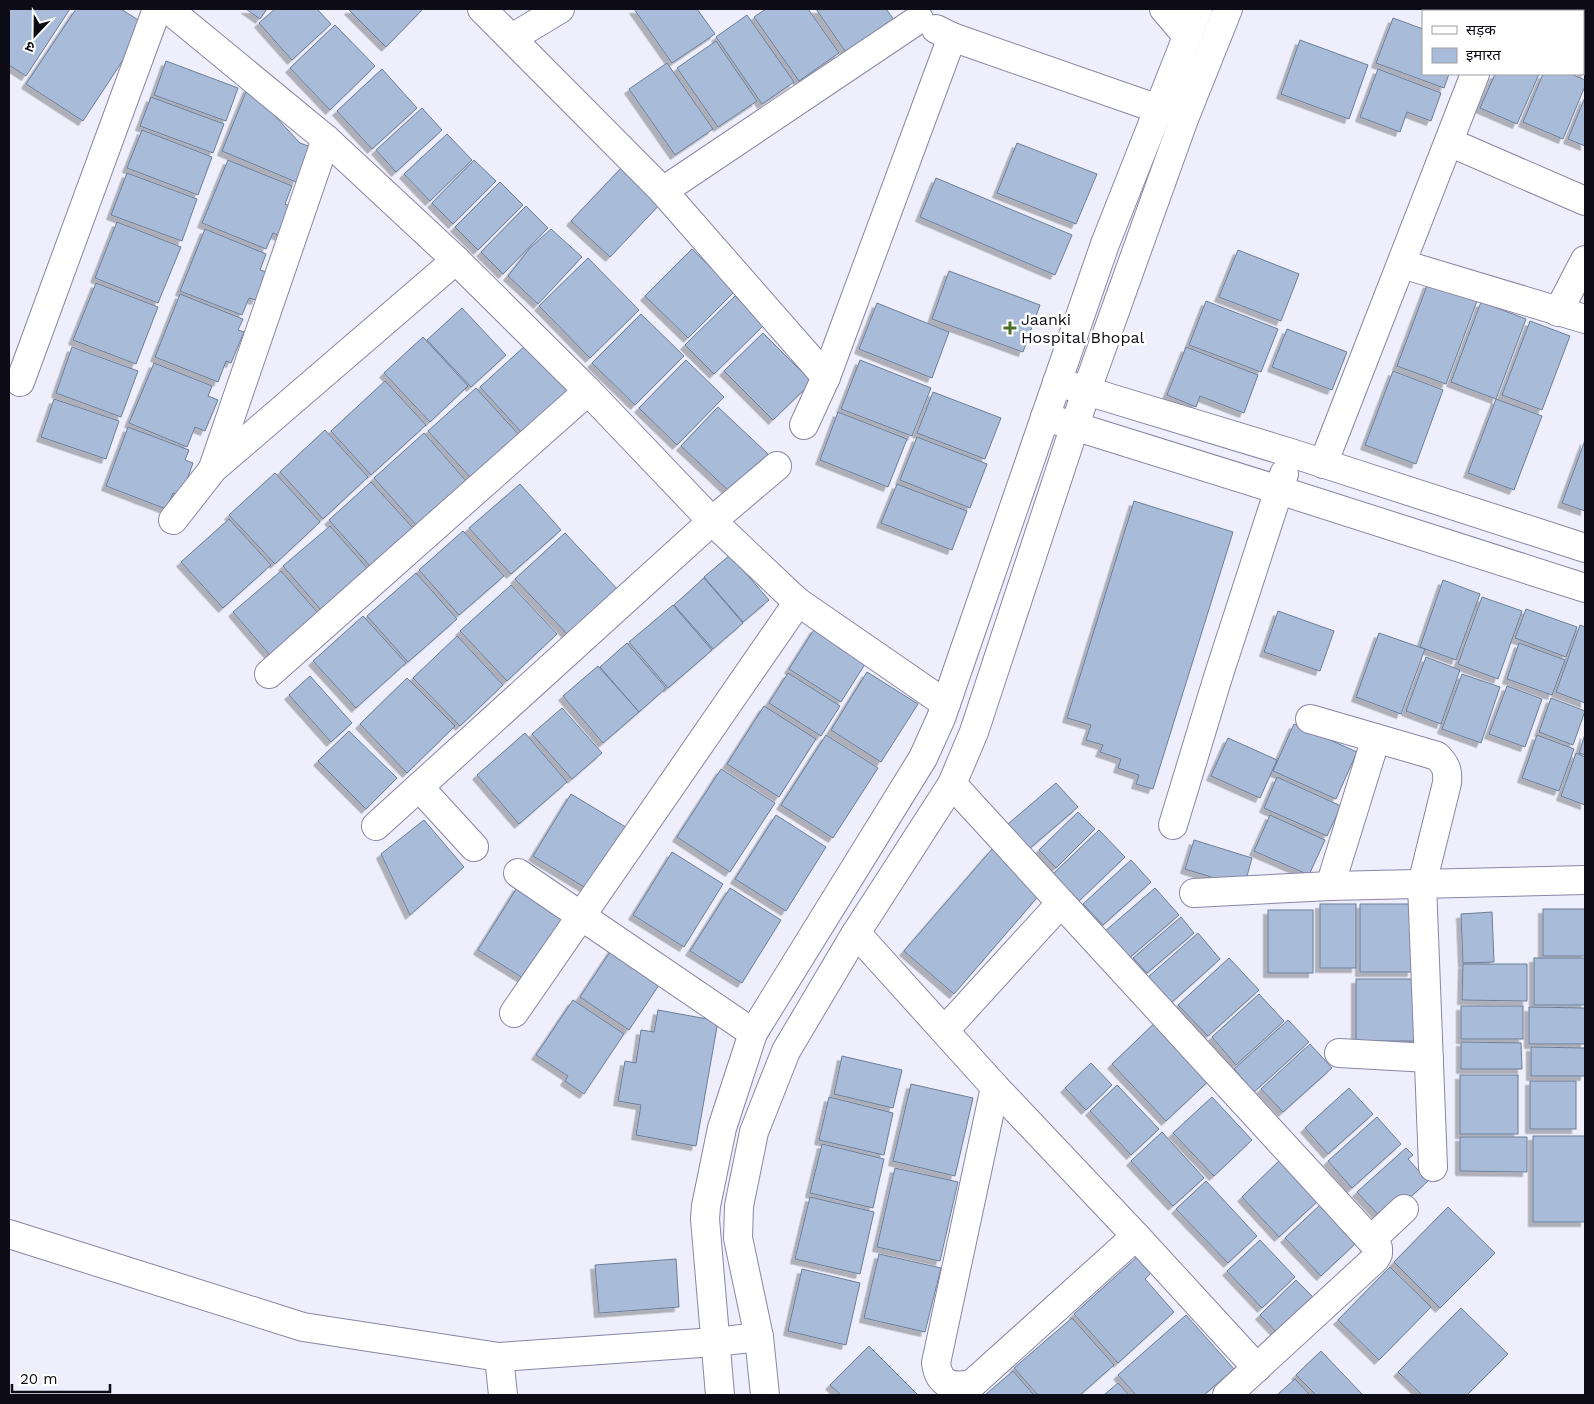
<svg xmlns="http://www.w3.org/2000/svg" width="1594" height="1404" font-family="'Work Sans','Noto Sans Devanagari',sans-serif">
<style>
.building{fill:#a8bcd9;stroke:#6b7e98;filter:url(#shadow)}
.lines{fill:none;stroke-linecap:round;stroke-linejoin:round}
.minor-casing{stroke:#8886a5;stroke-width:30}
.tertiary-casing{stroke:#8886a5;stroke-width:30}
.minor{stroke:#fff;stroke-width:28}
.tertiary{stroke:#fff;stroke-width:28}
.poi-dot{fill:#4c6f27;stroke:#fff;stroke-width:2}
.labels{text-anchor:middle;stroke-width:5;stroke-linejoin:round;paint-order:stroke}
.poi-label{font-size:16px;fill:#0c0b16;stroke:#fff;text-anchor:start}
</style>
<defs>
<filter id="shadow"><feDropShadow dx="-4.5" dy="4.5" stdDeviation="0" flood-color="#0004"/></filter>
</defs>
<rect width="100%" height="100%" fill="#eeeefc"/>
<g class="building">
<polygon points="9,9 70,9 26,76 9,65"/>
<polygon points="76,9 121,9 146,25 83,121 26,84"/>
<polygon points="246,9 267,9 260,19"/>
<polygon points="275,9 317,9 331,24 292,60 259,23"/>
<polygon points="350,9 423,9 386,47 349,10"/>
<polygon points="634,9 697,9 715,34 672,63"/>
<polygon points="766,9 808,9 839,53 799,81 754,17"/>
<polygon points="816,9 886,9 895,21 847,54"/>
<polygon points="1517,9 1568,9 1566,11 1516,11"/>
<polygon points="1571,9 1585,9 1585,75 1583,74 1583,11 1570,11"/>
<polygon points="747,15 794,82 762,104 716,37"/>
<polygon points="1393,18 1423,29 1423,74 1449,74 1444,88 1376,63"/>
<polygon points="335,25 375,66 330,110 290,68"/>
<polygon points="1300,40 1368,65 1349,119 1281,94"/>
<polygon points="716,41 757,101 718,127 677,68"/>
<polygon points="166,61 238,88 226,121 154,95"/>
<polygon points="667,63 713,129 675,155 629,89"/>
<polygon points="382,69 417,108 372,149 337,111"/>
<polygon points="1378,69 1441,93 1431,121 1407,112 1400,132 1360,117"/>
<polygon points="1495,74 1539,74 1517,124 1480,108"/>
<polygon points="1543,74 1571,74 1585,80 1585,86 1563,139 1523,122"/>
<polygon points="248,87 300,143 311,147 296,182 222,151"/>
<polygon points="151,97 224,124 213,153 140,126"/>
<polygon points="1585,97 1585,146 1568,139"/>
<polygon points="422,108 442,130 396,172 376,150"/>
<polygon points="142,130 212,157 198,195 127,168"/>
<polygon points="447,134 472,160 430,201 404,174"/>
<polygon points="1017,143 1097,174 1076,224 997,193"/>
<polygon points="228,160 292,186 285,204 292,207 280,236 273,233 266,249 202,223"/>
<polygon points="474,160 496,181 453,224 432,203"/>
<polygon points="625,164 663,201 610,257 571,221"/>
<polygon points="127,173 197,199 182,241 111,215"/>
<polygon points="936,178 1072,235 1055,275 920,217"/>
<polygon points="500,182 523,205 478,250 455,227"/>
<polygon points="526,206 548,228 503,274 481,252"/>
<polygon points="117,222 181,247 158,303 95,278"/>
<polygon points="205,229 266,254 260,270 267,272 256,300 249,298 242,315 180,291"/>
<polygon points="551,229 582,257 538,304 508,276 530,248"/>
<polygon points="692,249 735,291 688,338 645,296"/>
<polygon points="1238,250 1299,274 1281,321 1219,297"/>
<polygon points="588,258 639,310 590,358 539,306"/>
<polygon points="949,271 1040,305 1023,352 932,319"/>
<polygon points="96,283 158,307 136,364 73,340"/>
<polygon points="1428,283 1477,301 1446,384 1397,366"/>
<polygon points="180,294 243,319 238,330 244,332 231,363 226,361 218,382 155,357"/>
<polygon points="735,296 764,325 714,374 685,345"/>
<polygon points="1206,301 1278,329 1261,372 1189,345"/>
<polygon points="1481,302 1526,319 1496,399 1451,382"/>
<polygon points="877,303 949,332 932,378 859,349"/>
<polygon points="462,308 506,355 471,387 427,340"/>
<polygon points="641,314 684,356 635,405 592,363"/>
<polygon points="1530,321 1570,336 1542,410 1502,395"/>
<polygon points="1287,329 1347,352 1332,390 1272,367"/>
<polygon points="763,333 812,382 773,420 724,371"/>
<polygon points="423,337 468,386 430,422 384,373"/>
<polygon points="526,345 570,392 524,435 480,387"/>
<polygon points="72,347 138,371 121,417 56,393"/>
<polygon points="1186,347 1258,375 1244,413 1200,396 1196,407 1167,395"/>
<polygon points="686,360 724,397 677,445 639,408"/>
<polygon points="860,360 931,388 912,436 841,409"/>
<polygon points="154,363 212,386 208,396 218,400 205,431 195,427 187,447 129,423"/>
<polygon points="1393,371 1443,390 1416,464 1365,445"/>
<polygon points="385,381 426,425 371,475 331,431"/>
<polygon points="476,388 519,435 471,478 428,431"/>
<polygon points="933,392 1001,418 985,459 917,433"/>
<polygon points="54,399 119,421 106,459 41,437"/>
<polygon points="1496,399 1542,416 1514,490 1468,473"/>
<polygon points="718,407 768,454 731,493 681,446"/>
<polygon points="838,412 907,439 888,487 820,460"/>
<polygon points="128,427 189,450 185,460 193,463 181,496 173,493 166,509 106,486"/>
<polygon points="325,430 368,477 323,519 280,472"/>
<polygon points="424,433 467,482 417,526 374,478"/>
<polygon points="917,437 987,464 970,508 900,480"/>
<polygon points="1585,440 1585,511 1562,503"/>
<polygon points="275,473 320,522 275,564 229,515"/>
<polygon points="371,482 413,528 370,566 329,520"/>
<polygon points="520,484 561,530 511,574 469,528"/>
<polygon points="897,484 967,511 952,550 881,523"/>
<polygon points="1134,501 1233,532 1153,789 1136,784 1139,775 1118,768 1121,759 1100,752 1103,745 1086,740 1091,725 1067,718"/>
<polygon points="229,519 271,565 223,608 181,562"/>
<polygon points="330,526 368,569 321,610 283,566"/>
<polygon points="463,531 504,576 459,615 419,570"/>
<polygon points="565,533 619,591 570,637 515,579"/>
<polygon points="730,555 769,600 743,622 704,577"/>
<polygon points="281,571 318,613 270,655 233,612"/>
<polygon points="416,573 457,619 408,662 367,616"/>
<polygon points="704,578 743,623 713,649 674,605"/>
<polygon points="1443,580 1480,594 1456,660 1420,647"/>
<polygon points="511,585 557,634 507,681 460,631"/>
<polygon points="1482,597 1522,611 1498,679 1458,664"/>
<polygon points="673,605 712,650 668,688 629,642"/>
<polygon points="1526,609 1577,627 1566,657 1515,638"/>
<polygon points="1278,611 1334,631 1320,671 1264,652"/>
<polygon points="363,616 406,663 356,708 313,661"/>
<polygon points="1580,625 1585,627 1585,703 1556,692"/>
<polygon points="815,628 867,661 841,702 789,669"/>
<polygon points="1379,633 1425,649 1401,714 1356,697"/>
<polygon points="457,636 503,685 460,726 413,678"/>
<polygon points="627,643 666,688 639,712 600,667"/>
<polygon points="1519,643 1565,660 1552,695 1507,679"/>
<polygon points="1426,657 1460,670 1441,724 1406,711"/>
<polygon points="598,666 639,712 603,743 563,696"/>
<polygon points="867,672 918,704 881,762 831,730"/>
<polygon points="788,673 840,706 821,736 769,703"/>
<polygon points="1462,674 1500,687 1481,743 1442,729"/>
<polygon points="310,676 352,723 331,742 289,695"/>
<polygon points="407,678 455,726 407,773 360,724"/>
<polygon points="1507,686 1542,699 1525,747 1489,734"/>
<polygon points="1551,698 1585,711 1573,745 1539,732"/>
<polygon points="764,706 816,739 779,797 727,764"/>
<polygon points="562,708 602,753 572,779 532,734"/>
<polygon points="1294,724 1357,752 1336,799 1273,771"/>
<polygon points="349,731 397,778 366,809 318,761"/>
<polygon points="525,733 567,782 519,824 477,775"/>
<polygon points="1585,734 1585,755 1579,753"/>
<polygon points="826,735 878,768 833,838 781,805"/>
<polygon points="1537,735 1574,749 1559,791 1522,778"/>
<polygon points="1228,738 1277,760 1260,798 1211,776"/>
<polygon points="1576,753 1585,757 1585,805 1561,796"/>
<polygon points="721,769 775,803 730,872 677,837"/>
<polygon points="1277,777 1341,806 1327,836 1264,808"/>
<polygon points="1056,783 1078,807 1029,849 1008,824"/>
<polygon points="571,794 629,829 591,891 533,856"/>
<polygon points="1078,812 1095,829 1056,868 1039,850"/>
<polygon points="776,815 826,847 786,911 735,879"/>
<polygon points="1270,815 1325,840 1309,875 1254,851"/>
<polygon points="424,820 464,867 410,915 381,854"/>
<polygon points="1099,830 1125,857 1079,901 1053,874"/>
<polygon points="1194,840 1252,858 1244,887 1185,869"/>
<polygon points="992,849 1042,892 954,994 904,951"/>
<polygon points="672,852 723,884 684,947 633,915"/>
<polygon points="1131,860 1151,882 1103,925 1083,904"/>
<polygon points="518,886 571,919 531,983 478,950"/>
<polygon points="730,888 781,920 742,983 690,951"/>
<polygon points="1155,888 1179,915 1128,959 1104,932"/>
<rect x="1320" y="904" width="36" height="64"/>
<polygon points="1360,904 1411,904 1412,972 1360,972"/>
<rect x="1543" y="909" width="42" height="47"/>
<rect x="1268" y="910" width="45" height="63"/>
<polygon points="1492,912 1494,962 1463,963 1461,914"/>
<polygon points="1181,917 1194,933 1147,973 1133,958"/>
<polygon points="1198,933 1220,959 1170,1004 1147,978"/>
<polygon points="614,946 663,979 629,1030 580,997"/>
<polygon points="1229,958 1259,990 1208,1036 1178,1005"/>
<rect x="1534" y="958" width="51" height="47"/>
<polygon points="1463,964 1527,964 1527,1001 1462,1000"/>
<rect x="1356" y="979" width="62" height="62"/>
<polygon points="1259,994 1284,1021 1236,1065 1212,1037"/>
<polygon points="573,1000 624,1034 584,1094 565,1081 568,1076 536,1055"/>
<rect x="1461" y="1006" width="62" height="33"/>
<polygon points="1529,1007 1585,1008 1585,1044 1529,1044"/>
<polygon points="658,1010 718,1021 696,1146 636,1135 641,1105 618,1101 625,1061 636,1063 641,1030 654,1032"/>
<polygon points="1161,1017 1216,1074 1166,1121 1112,1064"/>
<polygon points="1288,1020 1309,1042 1254,1092 1234,1069"/>
<polygon points="1461,1042 1521,1043 1522,1069 1461,1069"/>
<polygon points="1310,1044 1332,1068 1283,1112 1261,1089"/>
<polygon points="1531,1047 1585,1048 1585,1076 1531,1076"/>
<polygon points="842,1056 902,1070 893,1108 834,1094"/>
<polygon points="1091,1063 1112,1085 1086,1110 1065,1088"/>
<rect x="1460" y="1075" width="58" height="59"/>
<rect x="1530" y="1081" width="46" height="48"/>
<polygon points="911,1084 973,1098 955,1176 893,1161"/>
<polygon points="1117,1085 1159,1129 1131,1155 1090,1111"/>
<polygon points="1349,1088 1373,1114 1328,1154 1305,1128"/>
<polygon points="829,1097 893,1113 884,1155 819,1140"/>
<polygon points="1212,1097 1252,1140 1214,1176 1173,1133"/>
<polygon points="1377,1117 1401,1144 1352,1188 1328,1161"/>
<polygon points="1162,1132 1204,1178 1173,1206 1131,1161"/>
<rect x="1533" y="1136" width="52" height="86"/>
<polygon points="1460,1137 1527,1137 1527,1172 1460,1171"/>
<polygon points="822,1144 884,1159 873,1208 810,1193"/>
<polygon points="1406,1148 1413,1155 1408,1159 1428,1181 1384,1221 1357,1192"/>
<polygon points="1282,1158 1320,1199 1279,1237 1242,1197"/>
<polygon points="895,1168 958,1182 940,1261 877,1247"/>
<polygon points="1206,1181 1257,1236 1228,1263 1176,1209"/>
<polygon points="810,1197 874,1212 860,1274 795,1259"/>
<polygon points="1321,1204 1357,1242 1321,1276 1285,1238"/>
<polygon points="1448,1207 1495,1253 1440,1308 1394,1262"/>
<polygon points="1260,1240 1295,1277 1262,1308 1227,1271"/>
<polygon points="879,1254 941,1268 925,1332 864,1318"/>
<polygon points="1137,1257 1151,1273 1145,1279 1174,1312 1118,1363 1074,1314"/>
<polygon points="676,1259 679,1307 599,1313 595,1265"/>
<polygon points="1390,1267 1431,1307 1379,1360 1338,1320"/>
<polygon points="802,1269 860,1283 846,1345 788,1331"/>
<polygon points="1296,1280 1318,1302 1282,1338 1260,1315"/>
<polygon points="1461,1308 1508,1354 1467,1395 1422,1395 1398,1372"/>
<polygon points="1186,1315 1234,1369 1204,1395 1136,1395 1118,1375"/>
<polygon points="1072,1318 1114,1365 1080,1395 1038,1395 1014,1368"/>
<polygon points="869,1346 918,1395 841,1395 830,1385"/>
<polygon points="1321,1351 1362,1394 1361,1395 1316,1395 1296,1375"/>
<polygon points="1013,1371 1034,1395 985,1395"/>
<polygon points="1295,1379 1310,1395 1277,1395"/>
<polygon points="1118,1383 1129,1395 1104,1395"/>
</g>
<g class="lines">
<defs>
<g id="minor">
<polyline points="168,9 326,139 456,260 588,391 712,521 789,594 798,602 946,704"/>
<polyline points="482,9 663,191 826,377"/>
<polyline points="1164,9 1187,36"/>
<polyline points="1498,11 1499,9"/>
<polyline points="936,29 952,37 1158,109"/>
<polyline points="512,38 560,9"/>
<polyline points="1449,142 1585,201"/>
<polyline points="663,191 919,19"/>
<polyline points="1402,264 1585,319"/>
<polyline points="1558,312 1585,260"/>
<polyline points="20,382 157,9"/>
<polyline points="1057,382 1291,453 1585,548"/>
<polyline points="1045,417 1279,490 1585,588"/>
<polyline points="804,425 826,377 952,37"/>
<polyline points="1323,464 1475,74"/>
<polyline points="213,468 326,139"/>
<polyline points="173,520 213,469 456,260"/>
<polyline points="269,674 588,391"/>
<path d="M1310,719L1437,756C1446,765 1448,770 1447,783L1422,884L1433,1167"/>
<polyline points="952,784 1378,1248 1378,1254 1375,1259 1227,1395"/>
<polyline points="419,787 474,847"/>
<polyline points="1173,825 1218,677 1284,474"/>
<polyline points="376,826 712,521 777,466"/>
<polyline points="518,873 753,1033"/>
<polyline points="1330,886 1376,738"/>
<polyline points="1194,893 1330,886 1585,880"/>
<polyline points="856,933 995,1087 1136,1236 1257,1368"/>
<polyline points="514,1013 798,602"/>
<polyline points="945,1030 1061,903"/>
<polyline points="1339,1053 1429,1058"/>
<path d="M995,1087L936,1363C939,1385 952,1388 972,1384L1136,1236"/>
<polyline points="1371,1240 1404,1209"/>
<polyline points="499,1357 503,1395"/>
</g>
<g id="tertiary">
<polyline points="9,1234 303,1327 499,1357 715,1342 759,1337"/>
<polyline points="720,1395 705,1219 706,1206 722,1128 753,1033 923,758 941,718 1105,244 1198,9"/>
<polyline points="765,1395 759,1337 738,1238 739,1206 754,1132 786,1051 856,933 952,784 974,732 1086,392 1184,119 1228,9"/>
</g>
</defs>
<use href="#minor" class="minor-casing"/>
<use href="#tertiary" class="tertiary-casing"/>
<use href="#minor" class="minor"/>
<use href="#tertiary" class="tertiary"/>
</g>
<path class="poi-dot" d="M1007.5 320.5h5v5h5v5h-5v5h-5v-5h-5v-5h5z"/>
<g class="labels">
<g class="poi-label">
<text x="1021" y="325">Jaanki<tspan x="1021" dy="18">Hospital Bhopal</tspan></text>
</g>
</g>
<rect width="1594" height="1404" fill="none" stroke="#0c0b16" stroke-width="20"/>
<rect x="1422" y="10" width="162" height="65" fill="#ffffff" stroke="#9e9da2"/>
<rect x="1432" y="26" width="25" height="8" fill="#ffffff" stroke="#9e9da2"/>
<text x="1466" y="35" font-size="15" fill="#0c0b16">सड़क</text>
<rect x="1432" y="48" width="25" height="15" fill="#a8bcd9" stroke="#9e9da2"/>
<text x="1466" y="60" font-size="15" fill="#0c0b16">इमारत</text>
<g transform="translate(35 35) rotate(202)" stroke="#ffffff" stroke-width="4" paint-order="stroke">
<path d="M0-4L9 19L0 12L-9 19Z" fill="#0c0b16"/>
<text y="-8" font-size="14" font-weight="bold" text-anchor="middle" fill="#0c0b16">उ</text>
</g>
<path d="M12 1384v8h98v-8" fill="none" stroke="#0c0b16" stroke-width="2.5"/>
<text x="20" y="1384" font-size="15" fill="#0c0b16" stroke="#ffffff" stroke-width="4" paint-order="stroke">20 m</text>
</svg>
